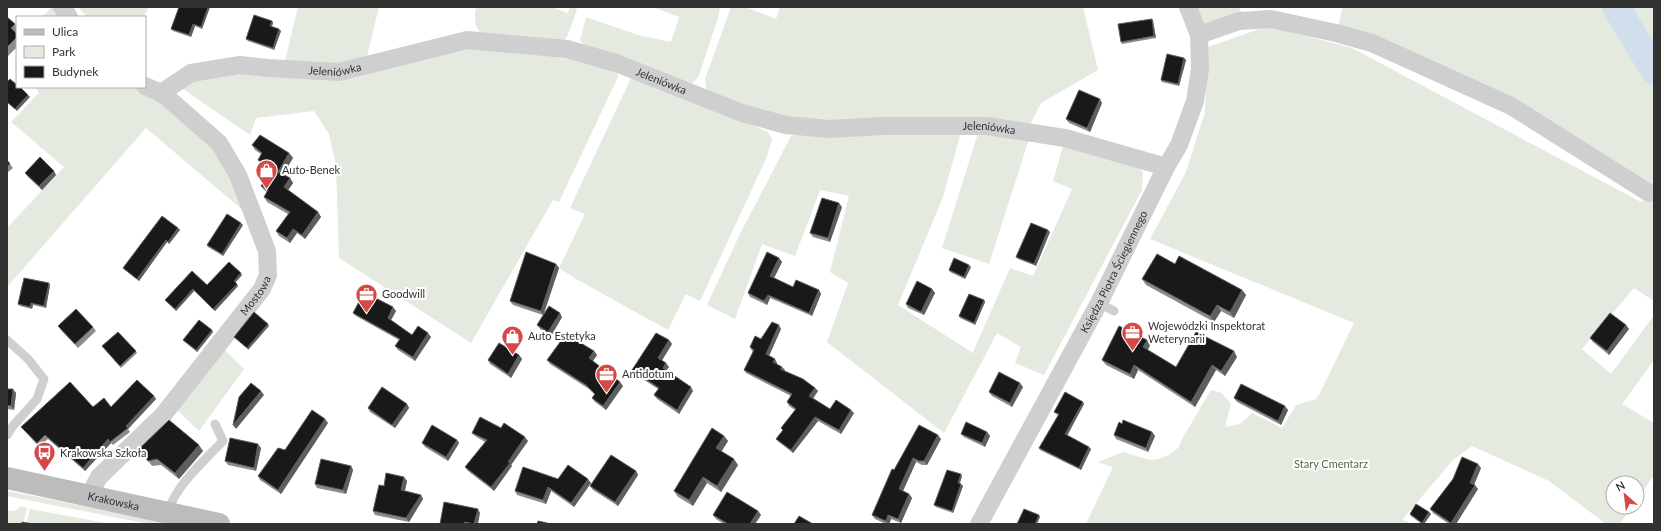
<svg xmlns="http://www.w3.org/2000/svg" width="1661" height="531" font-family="Lato,sans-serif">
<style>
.green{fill:#e4eadf}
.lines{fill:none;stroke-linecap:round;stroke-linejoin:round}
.river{stroke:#d0dfeb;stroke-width:28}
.lane{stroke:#cfcfcf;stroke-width:9}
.street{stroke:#cfcfcf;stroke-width:18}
.secondary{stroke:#bcbcbc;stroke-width:22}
.wall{fill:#8c8c8c}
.shaded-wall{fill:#5e5e5e}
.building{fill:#191919;stroke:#5e5e5e}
.labels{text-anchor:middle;stroke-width:4;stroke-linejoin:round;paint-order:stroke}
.street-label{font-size:11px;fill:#323232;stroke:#fff}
.poi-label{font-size:11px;fill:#323232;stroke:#fff;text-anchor:start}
.park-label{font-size:11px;fill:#536b43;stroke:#fff}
</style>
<rect width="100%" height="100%" fill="#fff"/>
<g class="green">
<polygon points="52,7 54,7 63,17 42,17"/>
<polygon points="78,7 149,7 144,17 87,17"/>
<polygon points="298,7 379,7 366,60 341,65 285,61"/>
<path d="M476,7H551L568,13L570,7H575L577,10L567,37L562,43L482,35C474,25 474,19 476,7Z"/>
<polygon points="653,7 720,7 719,15 698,78 689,86 586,47 580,40 586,17 638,35 671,42 679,17"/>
<polygon points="731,7 745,7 776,19 780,7 1083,7 1098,70 1041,103 1030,125 832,125 769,116 713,95 706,88 705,79"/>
<polygon points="1194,7 1239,7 1244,17 1206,25 1200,23"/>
<polygon points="1343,7 1654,7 1654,301 1634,288 1582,349 1611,374 1654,315 1654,360 1622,404 1654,423 1654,475 1637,500 1637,483 1613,483 1613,507 1632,507 1620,524 1606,524 1549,481 1472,446 1453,460 1402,520 1414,524 1086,524 1113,467 1098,462 1123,452 1150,460 1158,459 1169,455 1178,448 1182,439 1211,390 1222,393 1231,404 1225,427 1240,424 1252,413 1282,428 1296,405 1316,399 1320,393 1354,323 1150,239 1186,172 1205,112 1208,47 1268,26 1352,48 1641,202 1653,191 1372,43 1336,33"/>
<polygon points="464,48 524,51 569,59 617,71 618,77 559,202 553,200 471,343 339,258 336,166 329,134 314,111 256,118 250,135 180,87 195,80 249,73 295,78"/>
<polygon points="632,76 652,80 768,132 772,140 766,159 700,301 686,294 668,330 576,279 559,268 585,214 570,208"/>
<polygon points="35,87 135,87 153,97 216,146 246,213 146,128 7,287 7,228 64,167 11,122 39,93"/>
<polygon points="961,132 943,197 898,305 976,355 973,352 1010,268 1033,276 1072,189 1053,181 1063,146 1140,169 1143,173 1142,190 1044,375 1015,363 1021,347 997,333 944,433 827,342 848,283 830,272 849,196 820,190 795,256 762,244 735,319 707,305 740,234 791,136 797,133"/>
<polygon points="978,133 1029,139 989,264 942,248"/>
<polygon points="223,348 244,369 199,431 175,408"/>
<polygon points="7,491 140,517 166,524 149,524 7,496"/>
<path d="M21,506L27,508L24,521L22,524H7V510C13,512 16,511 21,506Z"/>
<polygon points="30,509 106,523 106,524 26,524"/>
</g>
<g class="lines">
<polyline class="river" points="1616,7 1654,70"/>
<g class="lane">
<polyline points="1099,303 1114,311"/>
<polyline points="7,340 28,359 44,379 37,399 12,427 7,435"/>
<path d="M167,513C178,483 201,464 223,441L215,424"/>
</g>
<g class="street">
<polyline points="62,7 69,17"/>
<polyline points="1199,35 1239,21 1271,19 1336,33 1372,43 1511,106 1649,193"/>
<path id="s1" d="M161,93L191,73L240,65L268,68L339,72L467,40L567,49L616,63L742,113L786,125L829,129L882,126H987L1065,138L1166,167"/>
<path id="s2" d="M89,495L99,477L163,415L262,289L268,275L267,251L238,175L219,143L170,100L161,93L145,86"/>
<path id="s3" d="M979,524L1099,303L1166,167L1179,145L1195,101L1200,69L1199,35L1188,7"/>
</g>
<path class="secondary" id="s4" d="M7,478L219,524"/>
</g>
<g class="wall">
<polygon points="179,7 210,7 202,29 195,26 191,37 173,31 171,29"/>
<polygon points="7,17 15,24 17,28 17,32 16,33 17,34 17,47 8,56 7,56"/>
<polygon points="1152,19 1153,21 1156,38 1122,44 1121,42"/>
<polygon points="272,21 273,23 272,27 281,31 274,50 248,41 246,39"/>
<polygon points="1184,58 1186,60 1179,86 1162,82 1161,80"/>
<polygon points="1102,103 1090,132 1069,123 1066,119"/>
<polygon points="252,145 289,153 293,158 283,174 290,178 293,183 288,190 318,212 321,217 305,239 297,233 290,243 279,236 276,231 288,214 267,202 264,197 267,192 264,190 261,186 271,170 262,164 258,160 261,154 255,150"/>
<polygon points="7,160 13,168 7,173"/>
<polygon points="25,173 56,175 42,190 28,177"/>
<polygon points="842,207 830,242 813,237 810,233"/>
<polygon points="243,225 223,256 208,247 207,245"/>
<polygon points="178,228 180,230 169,244 167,242 139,281 125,270 123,268"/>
<polygon points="1050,232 1036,266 1018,259 1016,257"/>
<polygon points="779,258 782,262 774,278 793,287 819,290 821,294 812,316 770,298 767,305 750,297 748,293"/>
<polygon points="556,264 559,268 544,314 562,317 551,336 540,329 537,325 543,315 513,305 510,301"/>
<polygon points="1175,264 1242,290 1246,295 1234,318 1221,311 1214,322 1146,285 1142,279"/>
<polygon points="971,267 965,279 950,272 949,270"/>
<polygon points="242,275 235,282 238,286 215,311 194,291 176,311 165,300 207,285"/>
<polygon points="50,285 46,308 33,305 32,309 20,306 18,304"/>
<polygon points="932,289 935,293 924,315 908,308 906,304"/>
<polygon points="984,300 985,302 975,325 960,318 959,316"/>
<polygon points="396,311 391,320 412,335 431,337 415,361 398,350 395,346 399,340 356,316 353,313"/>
<polygon points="1626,325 1629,329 1609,355 1593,342 1590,338"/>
<polygon points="58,326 93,327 96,331 78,348 61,330"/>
<polygon points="781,329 769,356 777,363 777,364 785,370 784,371 815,388 818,391 813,398 830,409 854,413 841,434 818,421 793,453 779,442 776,439 783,431 781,428 795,410 789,406 787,402 791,396 746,373 744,370 753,352 752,351 750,347 761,339"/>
<polygon points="213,332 197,352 185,342 183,340"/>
<polygon points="669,340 672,344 662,360 669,367 666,370 693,391 679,414 657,399 654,395 658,389 635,374 632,370"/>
<polygon points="1147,340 1150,345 1148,350 1176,367 1237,357 1225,376 1216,370 1195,407 1138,370 1134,379 1106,365 1102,360"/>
<polygon points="102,346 136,351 137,353 121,368"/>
<polygon points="594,351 597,355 593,361 623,386 606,410 595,402 592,398 595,395 589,389 550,364 547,360"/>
<polygon points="519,355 522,359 511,378 490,364 488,360"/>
<polygon points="1023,387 1012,407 992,396 989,392"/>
<polygon points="7,389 16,393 14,410 7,409"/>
<polygon points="154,396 156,399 128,429 130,432 113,445 111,443 85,471 48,439 39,447 21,427 93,407 111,407"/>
<polygon points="1234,398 1288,410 1281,425 1237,402"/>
<polygon points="407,404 409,408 395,428 370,412 368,408"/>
<polygon points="1084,404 1067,435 1091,449 1081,470 1040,450 1039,448 1058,415 1056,414 1054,412"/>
<polygon points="328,423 281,494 260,480 258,476 285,450"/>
<polygon points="1122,424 1152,432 1155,436 1148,452 1116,439 1114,435"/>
<polygon points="501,428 528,441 511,465 512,466 494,491 468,471 465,467 485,442 475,436 472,433"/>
<polygon points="987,432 990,436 985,447 964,437 961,434"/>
<polygon points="724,436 728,441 721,451 738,465 721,492 707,483 693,506 678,497 674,491"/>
<polygon points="941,439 927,465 922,465 916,462 903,491 909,494 912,498 901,523 891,519 889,524 886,524 875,519 872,515 894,470"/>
<polygon points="457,440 459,443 448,461 425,447 422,443"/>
<polygon points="261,448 256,471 228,465 225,461"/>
<polygon points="139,449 203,451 179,479 161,465 152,466"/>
<polygon points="351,466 353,470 346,494 317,488 315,484"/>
<polygon points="1481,468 1474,485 1478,489 1456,524 1449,524 1433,513 1430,509"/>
<polygon points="636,471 638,475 618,506 593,490 590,486"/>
<polygon points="962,476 960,484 963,486 953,513 936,507 934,505"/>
<polygon points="404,477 407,481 405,491 421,495 423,499 409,522 375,515 373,511 384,486"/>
<polygon points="558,479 591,483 574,507 551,491 546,504 517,495 515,491"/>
<polygon points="758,511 761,515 755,524 724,524 716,519 713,515"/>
<polygon points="1429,512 1431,514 1424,524 1422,524 1411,516 1410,514"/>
</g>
<g class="shaded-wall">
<polygon points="208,7 210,7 202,29 201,27"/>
<polygon points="1152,19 1153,21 1156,38 1154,36"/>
<polygon points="272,21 273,23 271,28 270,26"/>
<polygon points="193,24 195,26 191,37 189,35"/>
<polygon points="279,29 281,31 274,50 273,48"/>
<polygon points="1184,58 1186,60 1179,86 1178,84"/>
<polygon points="28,95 30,97 17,111 15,109"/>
<polygon points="1100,99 1102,103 1090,132 1087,128"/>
<polygon points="289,153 293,158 282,176 278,172"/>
<polygon points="54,171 56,175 42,190 39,186"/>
<polygon points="290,178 293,183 287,192 284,187"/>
<polygon points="839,203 842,207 830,242 828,238"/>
<polygon points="318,212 321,217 305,239 302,235"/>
<polygon points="241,223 243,225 223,256 222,254"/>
<polygon points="178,228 180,230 169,244 168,242"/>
<polygon points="293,229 297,233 290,243 287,238"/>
<polygon points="1048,230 1050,232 1036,266 1034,264"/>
<polygon points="166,240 167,242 139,281 137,279"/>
<polygon points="779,258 782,262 773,280 770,276"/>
<polygon points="556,264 559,268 543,315 541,311"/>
<polygon points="969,265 971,267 965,279 964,277"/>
<polygon points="241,273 242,275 235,283 234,281"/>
<polygon points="49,283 50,285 46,308 44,306"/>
<polygon points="237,284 238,286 215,311 213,309"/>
<polygon points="193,289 194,291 176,311 175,309"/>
<polygon points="932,289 935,293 924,315 921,312"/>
<polygon points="819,290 821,294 812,316 809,313"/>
<polygon points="1242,290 1246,295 1234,318 1230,312"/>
<polygon points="768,295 770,298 767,305 764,301"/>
<polygon points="984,300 985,302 975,325 974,323"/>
<polygon points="31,303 33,305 32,309 30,307"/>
<polygon points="1217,305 1221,311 1214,322 1210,316"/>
<polygon points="393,307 396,311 390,322 388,318"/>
<polygon points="560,313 562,317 551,336 548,332"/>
<polygon points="268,324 269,326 248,350 247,348"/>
<polygon points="779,325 781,329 768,358 766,354"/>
<polygon points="1626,325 1629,329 1609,355 1607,351"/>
<polygon points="212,330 213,332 197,352 196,350"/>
<polygon points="428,333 431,337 415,361 413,357"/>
<polygon points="669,340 672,344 661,362 658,358"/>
<polygon points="1147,340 1150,345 1146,353 1143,347"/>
<polygon points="594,351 597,355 592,362 589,358"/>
<polygon points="1234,351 1237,357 1225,376 1221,371"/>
<polygon points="519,355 522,359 511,378 508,374"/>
<polygon points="775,359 777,363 776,366 773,362"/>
<polygon points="666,363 669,367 665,372 663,368"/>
<polygon points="1134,365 1138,370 1134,379 1130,374"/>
<polygon points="1212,365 1216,370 1195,407 1191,402"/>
<polygon points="782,367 785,370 783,373 780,369"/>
<polygon points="620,382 623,386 606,410 603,406"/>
<polygon points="1020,383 1023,387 1012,407 1010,403"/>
<polygon points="691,387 693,391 679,414 677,410"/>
<polygon points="815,388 818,391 812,400 809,396"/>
<polygon points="13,389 16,393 14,410 11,406"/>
<polygon points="261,391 264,395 236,429 233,425"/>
<polygon points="154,396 156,399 128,429 126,426"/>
<polygon points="1083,402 1084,404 1067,436 1065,434"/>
<polygon points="407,404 409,408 395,428 392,425"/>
<polygon points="1285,406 1288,410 1281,425 1278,421"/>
<polygon points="851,410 854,413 841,434 839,430"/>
<polygon points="815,417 818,421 793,453 791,450"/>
<polygon points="325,419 328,423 281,494 278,490"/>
<polygon points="987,432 990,436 985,447 982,443"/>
<polygon points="1152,432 1155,436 1148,452 1146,448"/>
<polygon points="938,435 941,439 927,465 924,461"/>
<polygon points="724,436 728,441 720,454 716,448"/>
<polygon points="525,437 528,441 511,465 512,466 494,491 491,487"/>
<polygon points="108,439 111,443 85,471 83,468"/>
<polygon points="457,440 459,443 448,461 446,457"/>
<polygon points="258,444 261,448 256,471 254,468"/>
<polygon points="199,445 203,451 179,479 175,473"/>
<polygon points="1089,447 1091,449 1081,470 1079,468"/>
<polygon points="913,458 916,462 902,493 899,489"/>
<polygon points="734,459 738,465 721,492 717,486"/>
<polygon points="1478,464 1481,468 1473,487 1470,483"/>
<polygon points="351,466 353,470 346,494 343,490"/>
<polygon points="636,471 638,475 618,506 615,502"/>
<polygon points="961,474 962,476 959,485 958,483"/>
<polygon points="404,477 407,481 404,494 401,490"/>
<polygon points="703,477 707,483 693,506 689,500"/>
<polygon points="588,479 591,483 574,507 571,503"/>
<polygon points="961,484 963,486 953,513 952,511"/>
<polygon points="1475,485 1478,489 1456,524 1451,524 1451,523"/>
<polygon points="548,487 551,491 546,504 543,500"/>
<polygon points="909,494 912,498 901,523 898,519"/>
<polygon points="421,495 423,499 409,522 406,518"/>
<polygon points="478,509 480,513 478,524 474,524"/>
<polygon points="758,511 761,515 755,524 750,524"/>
<polygon points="1429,512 1431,514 1424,524 1423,524 1422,523"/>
<polygon points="888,515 891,519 889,524 888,524 886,521"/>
<polygon points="1039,515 1040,517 1037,524 1035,524"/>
</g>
<g class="building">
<polygon points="179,7 208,7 201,27 193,24 189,35 171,29"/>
<polygon points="254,15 272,21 270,26 279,29 273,48 246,39"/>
<polygon points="7,17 15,24 11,28 17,34 17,37 7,47"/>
<polygon points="1152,19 1154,36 1121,42 1118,24"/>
<polygon points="1167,54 1184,58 1178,84 1161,80"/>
<polygon points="10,79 17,85 17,87 20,87 28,95 15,109 7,102 7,82"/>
<polygon points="1079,90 1100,99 1087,128 1066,119"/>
<polygon points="260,135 289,153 278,172 290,178 284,187 318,212 302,235 293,229 287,238 276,231 290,212 264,197 268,190 261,186 272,168 258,160 262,153 252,145"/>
<polygon points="40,157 54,171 39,186 25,173"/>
<polygon points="7,160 10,164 7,166"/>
<polygon points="822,198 839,203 828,238 810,233"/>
<polygon points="227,214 241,223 222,254 207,245"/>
<polygon points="162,216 178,228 168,242 166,240 137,279 123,268"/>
<polygon points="1031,223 1048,230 1034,264 1016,257"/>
<polygon points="526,252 556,264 541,311 510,301"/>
<polygon points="767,252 779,258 770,276 793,287 796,280 819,290 809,313 768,295 764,301 748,293"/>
<polygon points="1157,254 1175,264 1179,256 1242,290 1230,312 1217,305 1210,316 1142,279"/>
<polygon points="954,258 969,265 964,277 949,270"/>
<polygon points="229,262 241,273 234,281 237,284 213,309 193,289 175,309 165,300 192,271 207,285"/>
<polygon points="24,278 49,283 44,306 31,303 30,307 18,304"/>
<polygon points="917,281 932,289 921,312 906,304"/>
<polygon points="364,292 393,307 388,318 412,335 418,326 428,333 413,357 395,346 400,339 353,313"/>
<polygon points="969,294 984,300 974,323 959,316"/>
<polygon points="549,306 560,313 548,332 537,325"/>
<polygon points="76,309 93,327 75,344 58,326"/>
<polygon points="254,312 268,324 247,348 234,337"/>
<polygon points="1610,313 1626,325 1607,351 1590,338"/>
<polygon points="199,320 212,330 196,350 183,340"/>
<polygon points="772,322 779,325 766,354 775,359 773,362 782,367 780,369 803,379 815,388 809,396 830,409 836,400 851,410 839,430 815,417 791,450 776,439 783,430 781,428 796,409 787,402 792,394 744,370 754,350 750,347 755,336 761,339"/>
<polygon points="1119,326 1147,340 1143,347 1176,367 1196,332 1234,351 1221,371 1212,365 1191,402 1134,365 1130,374 1102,360"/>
<polygon points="118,332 136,351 120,366 102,346"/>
<polygon points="656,333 669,340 658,358 666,363 663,368 691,387 677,410 654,395 659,388 632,370"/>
<polygon points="566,334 594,351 589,358 620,382 603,406 592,398 595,394 586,385 547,360"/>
<polygon points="499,343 519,355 508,374 488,360"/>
<polygon points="999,372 1020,383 1010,403 989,392"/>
<polygon points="137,380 154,396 126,426 128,428 110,442 108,439 83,468 45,435 37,443 21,427 70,382 93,407 104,398 111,407"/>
<polygon points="251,383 261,391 233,425 239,397"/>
<polygon points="1241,384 1285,406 1278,421 1234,398"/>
<polygon points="382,387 407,404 392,425 368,408"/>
<polygon points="7,389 13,389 11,406 7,405"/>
<polygon points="1065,392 1083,402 1065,434 1089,447 1079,468 1039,448 1059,414 1054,412"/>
<polygon points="312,410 325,419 278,490 258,476 278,448 285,450"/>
<polygon points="480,417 501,428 504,423 525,437 508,462 510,463 491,487 465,467 487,440 472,433"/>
<polygon points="169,420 199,445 175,473 157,459 148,461 139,449"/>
<polygon points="1123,420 1152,432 1146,448 1114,435 1119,422 1122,424"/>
<polygon points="966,422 987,432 982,443 961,434"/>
<polygon points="432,425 457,440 446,457 422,443"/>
<polygon points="919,425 938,435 924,461 919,461 913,458 899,489 909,494 898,519 888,515 886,521 872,515 892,469 894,470"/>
<polygon points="712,428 724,436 716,448 734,459 717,486 703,477 689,500 674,491"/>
<polygon points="230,438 258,444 254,468 225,461"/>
<polygon points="611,455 636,471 615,502 590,486"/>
<polygon points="1462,457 1478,464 1470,483 1475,485 1451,523 1430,509 1453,479"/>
<polygon points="321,459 351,466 343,490 315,484"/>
<polygon points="568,465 588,479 571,503 548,487 543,500 515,491 523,467 558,479"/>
<polygon points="947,470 961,474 958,483 961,484 952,511 934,505"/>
<polygon points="386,473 404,477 401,490 421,495 406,518 373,511 379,485 384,486"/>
<polygon points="727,492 758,511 750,524 728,524 713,515"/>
<polygon points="444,502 478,509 474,524 465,522 464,524 440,524"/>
<polygon points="1416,504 1429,512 1422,523 1410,514"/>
<polygon points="1024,509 1039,515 1035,524 1017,524"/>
<polygon points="799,516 813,524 794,524"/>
<polygon points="538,521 547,523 549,524 537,524"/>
<polygon points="22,522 33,524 22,524"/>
</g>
<defs>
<symbol id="shop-pin" viewBox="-11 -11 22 30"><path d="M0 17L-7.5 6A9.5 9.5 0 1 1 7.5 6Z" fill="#d64747" stroke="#fff"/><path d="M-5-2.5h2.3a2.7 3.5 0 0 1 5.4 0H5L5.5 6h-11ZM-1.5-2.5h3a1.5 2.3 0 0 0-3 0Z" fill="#fff"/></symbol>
<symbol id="office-pin" viewBox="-11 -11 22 30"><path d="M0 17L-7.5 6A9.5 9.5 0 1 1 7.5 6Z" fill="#d64747" stroke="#fff"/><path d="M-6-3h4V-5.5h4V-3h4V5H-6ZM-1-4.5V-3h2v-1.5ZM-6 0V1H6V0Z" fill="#fff"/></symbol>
<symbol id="bus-pin" viewBox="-11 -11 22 30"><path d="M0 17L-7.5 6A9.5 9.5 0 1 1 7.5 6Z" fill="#d64747" stroke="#fff"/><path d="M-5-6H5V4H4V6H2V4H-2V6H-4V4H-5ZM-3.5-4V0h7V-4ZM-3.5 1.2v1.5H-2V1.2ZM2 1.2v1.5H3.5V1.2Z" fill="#fff"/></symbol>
</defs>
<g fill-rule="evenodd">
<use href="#shop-pin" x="254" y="158" width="25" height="34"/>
<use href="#office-pin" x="354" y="282" width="25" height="34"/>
<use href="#office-pin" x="1120" y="320" width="25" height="34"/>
<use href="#shop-pin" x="500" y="324" width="25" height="34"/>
<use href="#office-pin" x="594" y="362" width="25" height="34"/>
<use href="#bus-pin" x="32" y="440" width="25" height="34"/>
</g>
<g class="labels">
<g class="street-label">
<text dy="4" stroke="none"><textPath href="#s1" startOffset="181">Jeleniówka</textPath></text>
<text dy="4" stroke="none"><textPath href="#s1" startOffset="517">Jeleniówka</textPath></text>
<text dy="4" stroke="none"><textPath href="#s1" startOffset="853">Jeleniówka</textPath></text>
<text dy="4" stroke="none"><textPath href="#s3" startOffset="286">Księdza Piotra Ściegiennego</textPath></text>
<text dy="4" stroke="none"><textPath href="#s2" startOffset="261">Mostowa</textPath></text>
<text dy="4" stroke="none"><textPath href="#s4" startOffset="109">Krakowska</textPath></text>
</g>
<g class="poi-label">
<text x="282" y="174">Auto-Benek</text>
<text x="382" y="298">Goodwill</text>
<text x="1148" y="330">Wojewódzki Inspektorat<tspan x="1148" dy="13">Weterynarii</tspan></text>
<text x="528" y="340">Auto Estetyka</text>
<text x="622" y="378">Antidotum</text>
<text x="60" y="457">Krakowska Szkoła</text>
</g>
<g class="park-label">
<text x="1331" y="468">Stary Cmentarz</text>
</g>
</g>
<rect width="1661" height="531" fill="none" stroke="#323232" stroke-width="16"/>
<rect x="16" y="16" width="130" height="72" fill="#ffffff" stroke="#adadad"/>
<rect x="24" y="29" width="20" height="6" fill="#bcbcbc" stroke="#adadad"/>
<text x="52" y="36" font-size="12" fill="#323232">Ulica</text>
<rect x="24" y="46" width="20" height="12" fill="#e4eadf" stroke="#adadad"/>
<text x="52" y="56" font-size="12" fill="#323232">Park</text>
<rect x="24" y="66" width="20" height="12" fill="#191919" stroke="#adadad"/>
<text x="52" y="76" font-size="12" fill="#323232">Budynek</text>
<g transform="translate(1625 495) rotate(332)"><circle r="19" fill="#ffffff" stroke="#adadad"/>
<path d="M0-3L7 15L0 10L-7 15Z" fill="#d64747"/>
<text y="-6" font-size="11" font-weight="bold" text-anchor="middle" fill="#323232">N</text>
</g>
</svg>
